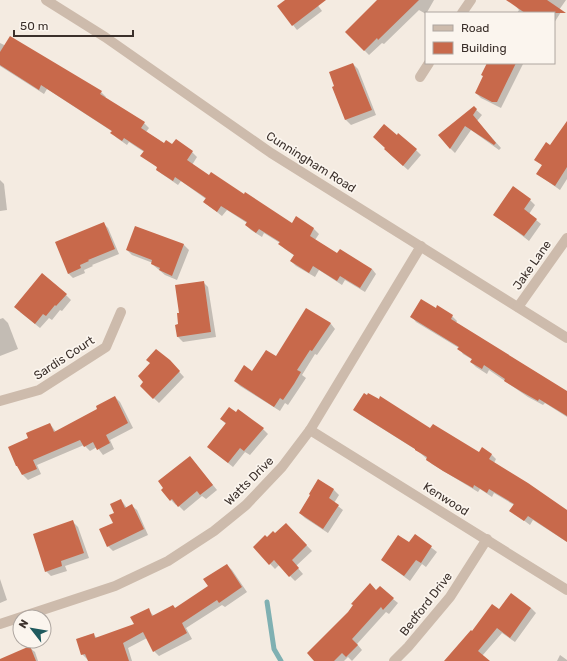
<svg xmlns="http://www.w3.org/2000/svg" width="567" height="661" font-family="Rubik,sans-serif">
<style>
.shadow{fill:#0003}
.lines{fill:none;stroke-linecap:round;stroke-linejoin:round}
.stream{stroke:#7fb0b2;stroke-width:5}
.building{fill:#c8694b}
.minor{stroke:#cdbbac;stroke-width:10}
.labels{text-anchor:middle;stroke-width:3.5;stroke-linejoin:round;paint-order:stroke}
.street-label{font-size:12px;fill:#3b302b;stroke:#fbf5ee}
</style>
<rect width="100%" height="100%" fill="#f4ebe1"/>
<g class="shadow">
<polygon points="286,0 314,0 322,11 297,30 293,25"/>
<polygon points="378,0 434,0 426,14 419,10 384,44 382,43 369,55 346,32"/>
<polygon points="517,0 566,0 559,10 561,12 554,23 554,13 517,13 519,10 514,4"/>
<polygon points="0,43 101,92 106,97 105,98 144,123 149,128 146,132 165,144 173,145 192,152 197,157 192,165 209,176 292,224 296,218 314,229 319,234 315,240 338,254 372,269 376,274 365,292 345,280 342,285 319,270 315,277 296,266 291,261 295,256 285,249 280,244 280,243 264,233 262,237 251,230 246,225 247,223 227,210 222,216 204,202 206,199 181,181 178,185 162,174 157,170 158,168 142,155 144,152 129,142 127,145 117,138 112,133 113,132 47,89 44,94 0,66"/>
<polygon points="486,63 523,64 501,108 481,98 476,93 484,77 482,75 487,64"/>
<polygon points="353,64 358,69 376,115 351,125 346,120 334,87"/>
<polygon points="474,108 482,115 477,121 501,148 499,150 471,130 455,153 450,148"/>
<polygon points="567,122 567,179 560,190 543,178 538,174 543,166 536,160 551,146"/>
<polygon points="416,150 421,155 408,170 390,154"/>
<polygon points="0,180 4,184 7,210 0,211"/>
<polygon points="530,200 535,205 529,214 541,224 529,241 494,214"/>
<polygon points="103,223 108,228 119,254 92,265 93,266 84,270 85,273 73,278 68,273"/>
<polygon points="136,227 184,245 189,250 177,280 165,275 152,264 153,263 132,255 127,250"/>
<polygon points="203,282 208,287 216,337 183,342 178,337 180,314"/>
<polygon points="66,295 71,300 62,311 60,310 52,320 49,318 40,328 20,312"/>
<polygon points="306,309 331,324 335,329 317,355 315,354 302,375 306,378 288,405 285,403 280,411 240,386 235,381 253,372 276,358"/>
<polygon points="436,309 452,316 457,321 456,323 567,392 567,417 545,403 543,405 528,397 489,370 487,374 476,367 471,362 473,360 463,354 459,348 416,322 412,317"/>
<polygon points="3,318 8,323 18,349 0,356 0,319"/>
<polygon points="174,366 184,377 159,403 141,386"/>
<polygon points="115,397 120,402 133,428 110,440 114,449 103,455 97,447 90,451 84,445 37,465 41,474 28,480 23,475 29,439 50,424 56,432 98,409"/>
<polygon points="354,409 431,430 479,453 491,454 496,459 494,463 567,511 567,542 533,520 530,525 510,510 514,505 494,493 492,497 480,489 478,492 432,464 427,459 418,451 359,414"/>
<polygon points="221,419 263,429 268,434 250,455 245,452 233,467 208,447 226,424"/>
<polygon points="195,463 217,490 206,499 202,496 184,511 177,504 176,505 171,500"/>
<polygon points="319,480 334,490 339,495 334,503 343,510 328,533 305,518 300,513"/>
<polygon points="121,500 127,508 132,506 137,510 148,535 113,551 108,546 114,523 115,513"/>
<polygon points="73,522 78,527 89,558 65,566 67,571 51,576 46,571"/>
<polygon points="286,524 312,551 296,566 303,574 295,581 279,565 275,569 254,547 275,534"/>
<polygon points="415,535 437,552 426,567 422,564 410,581 382,560 409,544"/>
<polygon points="227,565 232,570 247,592 225,607 222,605 186,628 192,639 159,656 154,651 147,638 128,648 132,661 89,661 82,654 93,634 97,638 135,625 148,610 154,616 176,609 209,586"/>
<polygon points="0,579 7,600 0,603"/>
<polygon points="377,591 393,599 398,603 389,614 386,612 357,644 362,650 352,661 348,657 344,661 316,661 349,613"/>
<polygon points="531,608 536,613 515,642 502,633 482,656 486,661 445,661 472,632 499,610"/>
<polygon points="30,648 35,652 38,661 0,661"/>
<polygon points="560,655 567,660 567,661 557,661"/>
</g>
<g class="lines">
<polyline class="stream" points="267,602 274,649 281,661"/>
</g>
<g class="building">
<polygon points="285,0 326,0 292,26 277,6"/>
<polygon points="377,0 419,0 378,40 377,38 364,51 345,32"/>
<polygon points="506,0 547,0 566,13 525,13"/>
<polygon points="10,36 102,91 100,94 145,122 141,128 164,143 166,140 172,144 176,139 193,151 187,160 209,175 211,172 244,194 245,192 292,223 296,216 314,228 310,236 337,253 340,249 372,269 360,288 340,276 337,281 313,266 309,273 290,261 294,255 278,244 280,242 259,229 256,233 245,225 247,222 221,206 217,212 203,202 206,198 175,177 173,181 156,170 157,167 140,156 144,151 124,138 122,141 110,133 112,131 41,85 39,90 0,65 0,52"/>
<polygon points="353,63 372,110 345,120 332,87 334,86 329,72"/>
<polygon points="487,63 516,63 497,102 492,102 475,93 483,76 481,75"/>
<polygon points="474,106 477,109 473,115 496,143 494,145 465,126 450,149 438,135"/>
<polygon points="567,121 567,167 555,186 536,174 542,165 534,160 546,142 550,145"/>
<polygon points="384,124 397,135 398,133 417,149 403,166 384,149 385,148 373,137"/>
<polygon points="513,186 531,199 524,209 537,219 524,236 493,215"/>
<polygon points="104,222 115,249 88,260 89,261 80,265 81,268 68,274 55,242"/>
<polygon points="135,226 184,244 172,276 159,270 160,268 151,264 152,260 126,250"/>
<polygon points="42,273 67,294 56,306 55,305 46,316 43,314 35,324 14,307"/>
<polygon points="204,281 211,332 177,337 175,325 178,324 177,313 179,313 175,285"/>
<polygon points="421,299 436,308 437,305 453,315 451,319 567,391 567,416 539,399 538,401 522,392 504,381 505,379 484,365 482,369 470,362 472,359 457,349 459,347 410,317"/>
<polygon points="306,308 331,323 312,351 310,350 297,370 301,372 294,384 283,400 280,398 274,407 234,381 244,365 252,371 266,350 276,356"/>
<polygon points="156,349 170,360 180,371 153,399 140,386 143,382 138,376 150,363 146,360"/>
<polygon points="364,393 367,395 368,393 379,399 380,396 430,428 433,424 479,452 482,447 492,454 489,459 528,483 567,510 567,542 528,516 524,521 509,511 514,504 489,489 487,493 474,485 473,488 443,471 426,460 427,457 415,450 415,449 353,410"/>
<polygon points="115,396 128,423 106,435 110,443 97,450 93,442 84,447 80,440 33,460 37,469 22,475 17,466 16,466 8,447 28,438 26,433 50,423 54,432 97,409 96,406"/>
<polygon points="229,407 236,412 238,409 264,428 244,451 240,448 228,463 207,447 226,423 220,419"/>
<polygon points="190,456 213,485 200,495 197,491 178,507 172,499 170,501 161,490 163,488 158,481"/>
<polygon points="318,479 334,489 329,498 339,505 323,529 299,513 310,495 309,494"/>
<polygon points="121,499 125,508 132,504 144,529 107,547 99,529 113,523 109,515 114,513 110,504"/>
<polygon points="73,520 84,553 61,561 62,566 45,572 33,534"/>
<polygon points="286,523 307,545 292,560 299,568 289,577 274,560 269,565 253,547 265,535 267,537 273,531 275,533"/>
<polygon points="415,534 432,546 421,563 416,560 404,576 381,560 398,535 409,542"/>
<polygon points="227,564 242,587 219,603 217,600 182,623 187,633 153,652 143,632 123,643 129,661 88,661 85,654 81,655 76,639 94,633 95,638 134,624 130,617 149,608 152,616 173,605 175,608 208,586 203,579"/>
<polygon points="370,583 376,590 380,586 394,598 383,610 381,607 352,639 358,645 346,657 342,653 334,661 314,661 307,653 348,612 353,605 351,604"/>
<polygon points="511,593 531,608 510,638 497,628 478,651 490,661 444,661 471,630 472,631 492,604 499,609"/>
<polygon points="30,646 36,661 0,661 0,659"/>
</g>
<g class="lines">
<g class="minor">
<polyline points="46,0 105,37 271,153 567,338"/>
<polyline points="462,13 471,0"/>
<polyline points="420,77 429,63"/>
<polyline points="518,307 567,238"/>
<polyline points="0,401 39,390 106,347 121,312"/>
<polyline points="310,430 567,590"/>
<polyline points="0,624 115,586 168,561 214,531 246,505 282,467 310,430 421,246"/>
<polyline points="394,661 408,647 450,597 487,539"/>
</g>
</g>
<g class="labels">
<g class="street-label">
<text transform="translate(311 162) rotate(32)" y="4">Cunningham Road</text>
<text transform="translate(532 265) rotate(-55)" y="4">Jake Lane</text>
<text transform="translate(64 358) rotate(-33)" y="4">Sardis Court</text>
<text transform="translate(249 481) rotate(-45)" y="4">Watts Drive</text>
<text transform="translate(446 499) rotate(32)" y="4">Kenwood</text>
<text transform="translate(426 604) rotate(-52)" y="4">Bedford Drive</text>
</g>
</g>
<rect x="425" y="12" width="130" height="52" fill="#fbf5ee" stroke="#aea6a0"/>
<rect x="433" y="25" width="20" height="6" fill="#cdbbac" stroke="#aea6a0"/>
<text x="461" y="32" font-size="12" fill="#3b302b">Road</text>
<rect x="433" y="42" width="20" height="12" fill="#c8694b" stroke="#aea6a0"/>
<text x="461" y="52" font-size="12" fill="#3b302b">Building</text>
<g transform="translate(32 629) rotate(301)"><circle r="19" fill="#fbf5ee" stroke="#aea6a0"/>
<path d="M0-3L7 15L0 10L-7 15Z" fill="#1f5a5e"/>
<text y="-6" font-size="11" font-weight="bold" text-anchor="middle" fill="#3b302b">N</text>
</g>
<path d="M14 30v6h119v-6" fill="none" stroke="#3b302b" stroke-width="2"/>
<text x="20" y="30" font-size="12" fill="#3b302b" stroke="#fbf5ee" stroke-width="3" paint-order="stroke">50 m</text>
</svg>
